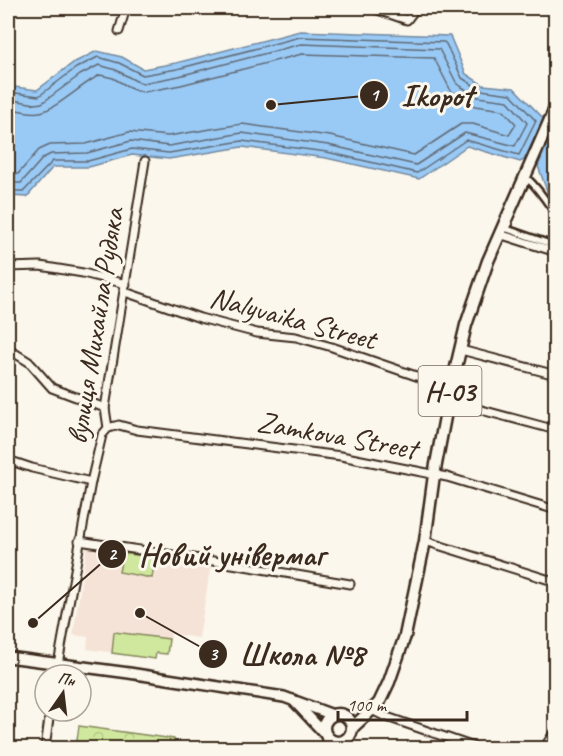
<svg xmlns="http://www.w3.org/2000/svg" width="563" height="756" font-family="Caveat,sans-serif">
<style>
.built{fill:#f6e3d7}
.green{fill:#d0e89d;stroke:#86895e;stroke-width:1.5}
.forest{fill:url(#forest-crowns);stroke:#86895e;stroke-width:1.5}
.water{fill:#99c9f5;stroke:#73899f;stroke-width:1.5}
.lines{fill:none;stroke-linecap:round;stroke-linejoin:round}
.shore{stroke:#616a74;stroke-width:1.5}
.pedestrian-casing{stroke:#3b2a1e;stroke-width:10}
.minor-casing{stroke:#3b2a1e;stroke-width:11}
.secondary-casing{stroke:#3b2a1e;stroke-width:14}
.primary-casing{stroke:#3b2a1e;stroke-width:15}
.pedestrian{stroke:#fbf7ec;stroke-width:5}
.minor{stroke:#fbf7ec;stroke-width:7}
.secondary{stroke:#fbf7ec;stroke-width:9}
.primary{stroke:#fbf7ec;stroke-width:10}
.labels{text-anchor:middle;stroke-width:6;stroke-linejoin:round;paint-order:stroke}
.shield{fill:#fbf7ec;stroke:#75685c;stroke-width:1.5}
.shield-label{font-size:28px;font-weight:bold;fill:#3b2a1e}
.street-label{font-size:30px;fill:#3b2a1e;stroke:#fbf7ec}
.leader{fill:none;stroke:#3b2a1e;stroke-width:2}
.callout-dot{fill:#3b2a1e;stroke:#fbf7ec;stroke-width:2}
.mark-label{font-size:18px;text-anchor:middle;font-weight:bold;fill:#fff}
.callout-label{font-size:32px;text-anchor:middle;font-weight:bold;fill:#3b2a1e;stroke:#fbf7ec;stroke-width:6;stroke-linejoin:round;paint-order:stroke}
</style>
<defs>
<pattern id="forest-crowns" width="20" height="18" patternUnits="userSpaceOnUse" patternTransform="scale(1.5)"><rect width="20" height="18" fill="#d0e89d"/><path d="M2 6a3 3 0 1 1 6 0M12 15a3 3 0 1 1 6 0" fill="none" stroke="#b4c787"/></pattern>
</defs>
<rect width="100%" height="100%" fill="#fbf7ec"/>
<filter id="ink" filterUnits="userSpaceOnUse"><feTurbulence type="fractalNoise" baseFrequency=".0167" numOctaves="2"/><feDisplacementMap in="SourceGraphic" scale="12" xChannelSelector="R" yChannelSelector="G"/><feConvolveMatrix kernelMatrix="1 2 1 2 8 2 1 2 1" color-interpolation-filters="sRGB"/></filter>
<g filter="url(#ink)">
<polygon class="built" points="87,545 211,564 199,638 171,634 168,655 157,653 155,659 87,649 88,637 73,635"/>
<g class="green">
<polygon points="123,553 155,558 152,578 119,572"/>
<polygon points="114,632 169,639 167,654 156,653 155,659 112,653"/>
</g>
<polygon class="forest" points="79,726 174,739 173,748 51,748 52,743 76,747"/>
<g class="water">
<polygon points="300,31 450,36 466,74 483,85 514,88 544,119 524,160 520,162 467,146 419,179 326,158 242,147 169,159 132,155 89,167 53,167 27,197 8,196 8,86 37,90 73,63 97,51 122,57 143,69 176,63"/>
<polygon points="554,128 556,129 555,206 548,194 538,166"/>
</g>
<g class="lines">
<g class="shore">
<polyline points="8,92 39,96 76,68 98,57 119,63 143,75 177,69 300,37 444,42 446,44 462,78 481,90 511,94 536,121 519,155 466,140 417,173 327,152 242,141 169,153 132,149 88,161 53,161 24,191 8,191"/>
<polyline points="8,99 35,104 42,103 80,75 99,65 116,70 136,81 143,83 179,76 301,44 439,49 457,84 478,97 508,101 527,123 515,146 465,133 416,165 328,145 242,133 169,146 131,141 87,153 51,154 43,158 21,183 8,183"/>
<path d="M8,108C18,110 30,114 40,112C55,110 83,83 100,75L113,78L134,90L144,92L181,85L302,54L434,58L451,91L475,106L503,110L516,124L509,135L473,124H461L414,155L330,136L242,124L168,136L129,132L86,144L50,145L39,150L18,174H8"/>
</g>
<defs>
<g id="pedestrian">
<path d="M526,183L528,179C539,189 547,202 556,215"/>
<polyline points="509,224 507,229 556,246"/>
</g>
<g id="minor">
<polyline points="372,8 407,20 416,8"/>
<polyline points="119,31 126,8"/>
<polyline points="499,234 556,252"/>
<polyline points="8,267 40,266 83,273 126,284"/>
<polyline points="125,292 200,318 257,333 296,337 332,347 451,388"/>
<polyline points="8,349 29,362 52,388 105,408"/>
<polyline points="461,350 556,375"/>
<polyline points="448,401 556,430"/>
<polyline points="108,428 119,425 137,430 341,456 447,477 556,510"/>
<polyline points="8,460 32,468 91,482"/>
<polyline points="79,541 220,562 350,584"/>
<polyline points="425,541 556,582"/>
<polyline points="56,675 91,482 102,435 108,428 105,408 145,161"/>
<polyline points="372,710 384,716 477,748"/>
<polyline points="45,748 50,711"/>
<polyline points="544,748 556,730"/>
</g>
<g id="secondary">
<polyline points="8,657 129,673 284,697 333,715"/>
<polyline points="293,700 325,734"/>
</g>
<g id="primary">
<circle cx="338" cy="728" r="14"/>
<polyline points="352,728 379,703 389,682 405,636 425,541 434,475 448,401 466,325 488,261 556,106"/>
</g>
</defs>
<use href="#pedestrian" class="pedestrian-casing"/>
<use href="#minor" class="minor-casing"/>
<use href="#secondary" class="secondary-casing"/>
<use href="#primary" class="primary-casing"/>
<use href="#pedestrian" class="pedestrian"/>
<use href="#minor" class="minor"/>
<use href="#secondary" class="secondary"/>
<use href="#primary" class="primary"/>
</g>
</g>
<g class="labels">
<rect class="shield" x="418.5" y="366" width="63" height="50" rx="4.5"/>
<g class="shield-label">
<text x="450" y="401">Н-03</text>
</g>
<g class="street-label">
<text transform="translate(293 318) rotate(15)" y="10">Nalyvaika Street</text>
<text transform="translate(95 326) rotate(-81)" y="10">вулиця Михайла Рудяка</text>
<text transform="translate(337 435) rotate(10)" y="10">Zamkova Street</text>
</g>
</g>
<path class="leader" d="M271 105L374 95M33 623L112 554M140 613L213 654"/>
<g class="callout-dot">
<circle cx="271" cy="105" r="6"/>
<circle cx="33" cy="623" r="6"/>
<circle cx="140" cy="613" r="6"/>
<circle cx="374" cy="95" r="15"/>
<circle cx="112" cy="554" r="15"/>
<circle cx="213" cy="654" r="15"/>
</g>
<g class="mark-label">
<text x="374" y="101">1</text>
<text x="112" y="560">2</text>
<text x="213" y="660">3</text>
</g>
<g class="callout-label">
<text x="437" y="106">Ikopot</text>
<text x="232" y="565">Новий універмаг</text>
<text x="302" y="665">Школа №8</text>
</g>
<rect width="563" height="756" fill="none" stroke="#fbf7ec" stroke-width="30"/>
<rect x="15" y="15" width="533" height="726" fill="none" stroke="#3b2a1e" stroke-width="2" filter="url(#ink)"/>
<g transform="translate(63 693) rotate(14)"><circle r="28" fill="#fbf7ec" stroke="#aea59a" stroke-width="1.5"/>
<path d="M0-4.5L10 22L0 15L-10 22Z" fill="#3b2a1e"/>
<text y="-9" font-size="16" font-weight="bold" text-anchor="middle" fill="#3b2a1e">Пн</text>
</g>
<path d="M338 711v9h129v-9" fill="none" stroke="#3b2a1e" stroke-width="3"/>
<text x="347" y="711" font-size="18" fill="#3b2a1e" stroke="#fbf7ec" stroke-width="4.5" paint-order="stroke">100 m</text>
</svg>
